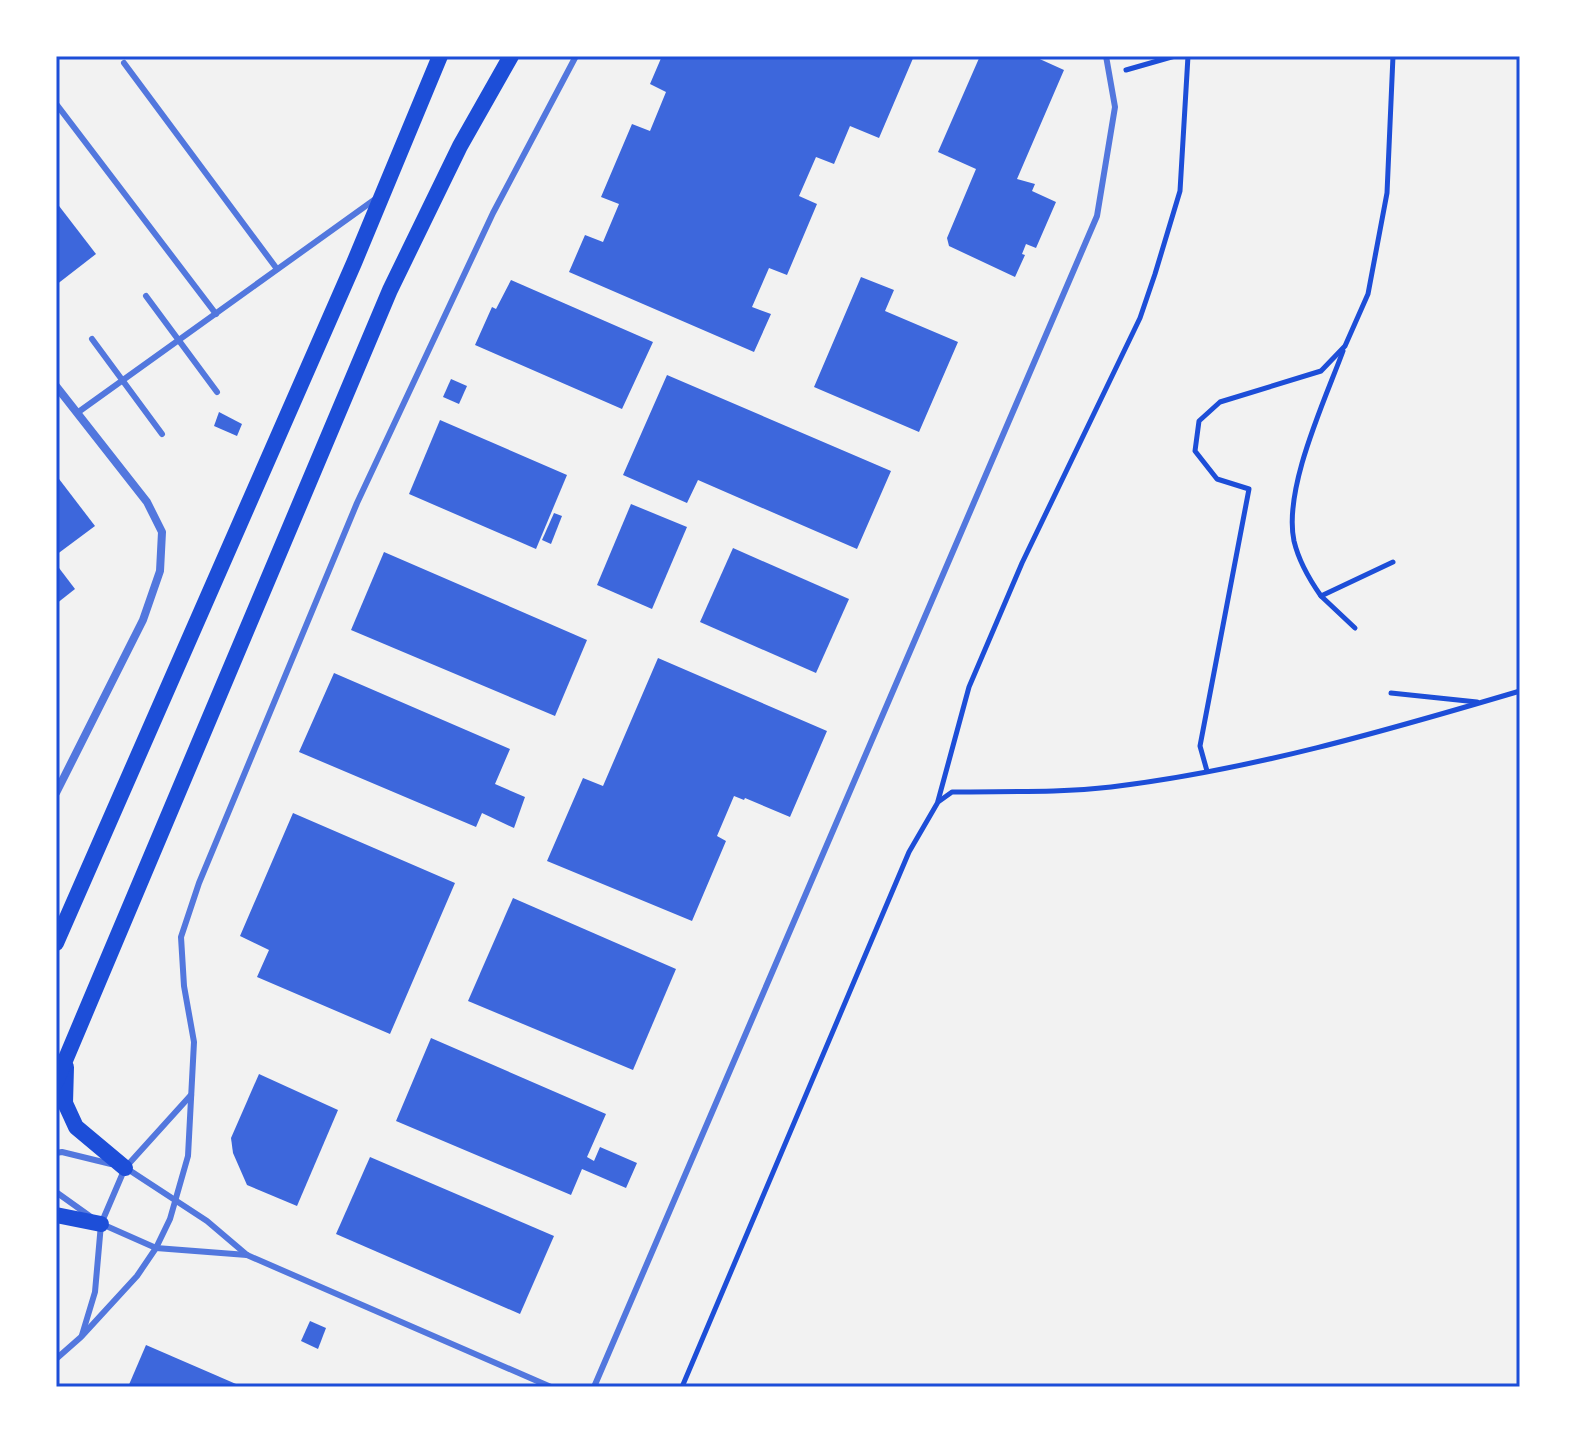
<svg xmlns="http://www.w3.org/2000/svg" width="1576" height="1443" font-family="'Alegreya Sans',sans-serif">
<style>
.building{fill:#3d67dc}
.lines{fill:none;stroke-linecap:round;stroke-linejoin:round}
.path{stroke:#1d4ed8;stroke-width:5}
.service{stroke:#5277de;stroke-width:6}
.minor{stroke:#5277de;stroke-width:8}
.secondary{stroke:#1d4ed8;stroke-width:16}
.neatline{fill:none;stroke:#1d4ed8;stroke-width:3}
</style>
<rect width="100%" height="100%" fill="#f2f2f2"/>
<g class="building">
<polygon points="662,56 914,56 879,138 850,126 834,164 816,157 799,196 817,204 787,275 769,268 752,307 771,314 754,352 569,272 585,235 603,242 619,204 601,197 632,124 650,131 666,92 650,84"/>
<polygon points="980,56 1033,56 1064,70 1017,179 1035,184 1032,191 1056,202 1036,248 1026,244 1022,254 1025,255 1015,277 949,246 947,238 976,169 938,152"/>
<polygon points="56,202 96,254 56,285"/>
<polygon points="861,277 894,290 885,311 958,342 919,432 814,387"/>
<polygon points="511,280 653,342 622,409 475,345 492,307 496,309"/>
<polygon points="667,375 891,471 857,549 698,480 687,503 623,475"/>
<polygon points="451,379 467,386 459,404 443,397"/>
<polygon points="219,412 242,424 237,436 214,426"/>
<polygon points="440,420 567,475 536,549 409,494"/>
<polygon points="56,475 95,526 56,555"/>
<polygon points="631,504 687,527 652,609 597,585"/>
<polygon points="554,513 562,516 551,544 542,540"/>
<polygon points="733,548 849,599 816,673 700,622"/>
<polygon points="384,552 587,640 555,716 351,630"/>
<polygon points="56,564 75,589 56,604"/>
<polygon points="658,658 827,731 790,817 745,798 744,800 734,796 717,836 726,841 692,921 547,861 583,778 603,786"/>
<polygon points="334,673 510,749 495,784 525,797 514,828 482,813 476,827 299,752"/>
<polygon points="293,813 455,883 390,1034 257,977 269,950 240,936"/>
<polygon points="513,898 676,969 633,1070 468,1001"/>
<polygon points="431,1038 606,1114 587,1157 594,1161 600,1147 637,1163 626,1188 582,1169 571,1195 396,1121"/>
<polygon points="259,1074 338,1110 297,1206 247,1185 233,1153 231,1138"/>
<polygon points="370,1157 554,1236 520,1314 336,1234"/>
<polygon points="310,1321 326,1328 318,1349 301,1341"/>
<polygon points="146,1345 243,1387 128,1387"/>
</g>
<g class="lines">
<g class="path">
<polyline points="1126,70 1175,56"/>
<path d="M1343,351C1325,400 1283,489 1294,541C1299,562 1309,579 1321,596L1393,562"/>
<polyline points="1321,596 1355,628"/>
<polyline points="1391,693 1477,702"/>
<polyline points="1207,771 1200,746 1249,489 1217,479 1195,451 1199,421 1220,402 1321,371 1345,346 1368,294 1387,193 1393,56"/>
<polyline points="938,801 969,687 1022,563 1140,318 1155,274 1180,191 1188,56"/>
<path d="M682,1387L909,852L938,802L952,792C1005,791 1059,793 1111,787C1251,770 1385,731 1520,691"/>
</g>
<g class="service">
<polyline points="124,63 277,269"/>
<polyline points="57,105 216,314"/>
<polyline points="146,296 217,392"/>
<polyline points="92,339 162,434"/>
<polyline points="77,413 374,200"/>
<polyline points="56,1153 62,1152 111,1164"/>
<polyline points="126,1168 207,1221 247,1255 551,1387"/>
<polyline points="56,1192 91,1217"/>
<polyline points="104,1225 156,1248 247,1255"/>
<polyline points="82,1335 95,1292 101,1224 125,1168 191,1095"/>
<polyline points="56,1359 81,1337 137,1276 156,1248 170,1219 188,1156 194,1042 184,986 181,937 199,883 357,503 493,213 576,56"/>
<polyline points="594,1387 1097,216 1115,107 1106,56"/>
</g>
<polyline class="minor" points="56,386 147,502 162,532 160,571 143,620 56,793"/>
<g class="secondary">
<polyline points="56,943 354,263 440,56"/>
<polyline points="66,1067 65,1103 76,1127 125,1168"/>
<polyline points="56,1082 390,290 460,146 511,56"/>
<polyline points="56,1215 101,1224"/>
</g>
</g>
<rect width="1576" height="1443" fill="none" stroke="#ffffff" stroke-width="116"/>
<rect x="58" y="58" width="1460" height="1327" class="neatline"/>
</svg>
